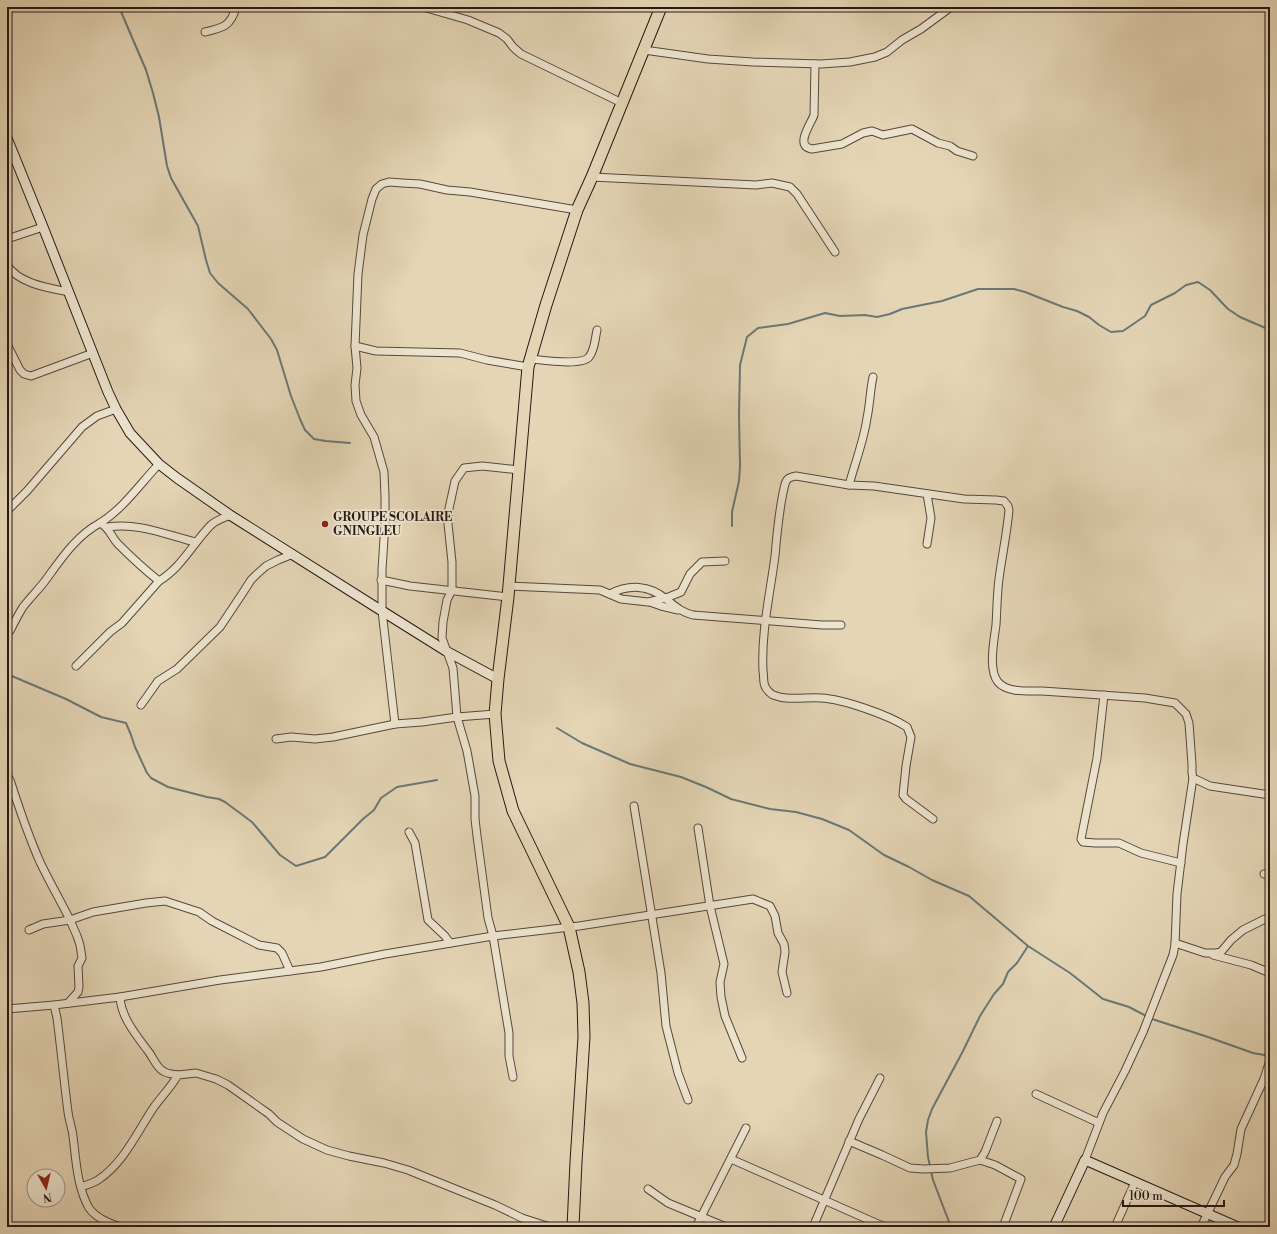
<svg xmlns="http://www.w3.org/2000/svg" width="1277" height="1234" font-family="'Libre Bodoni',serif">
<style>
.lines{fill:none;stroke-linecap:round;stroke-linejoin:round}
.stream{stroke:#6a7875;stroke-width:2}
.street-casing{stroke:#56483c;stroke-width:9}
.secondary-casing{stroke:#261914;stroke-width:11}
.primary-casing{stroke:#261914;stroke-width:13}
.street{stroke:#ede4cf;stroke-width:7}
.secondary{stroke:#ede4cf;stroke-width:9}
.primary{stroke:#e4d5b5;stroke-width:11}
.poi-dot{fill:#8f2418;stroke:#ede4cf;stroke-width:1.5}
.labels{text-anchor:middle;stroke-width:3.5;stroke-linejoin:round;paint-order:stroke}
.poi-label{font-size:12px;font-weight:bold;fill:#261914;stroke:#ede4cf;text-anchor:start}
</style>
<rect width="100%" height="100%" fill="#e4d5b5"/>
<filter id="stains"><feTurbulence type="fractalNoise" baseFrequency=".005" numOctaves="4"/><feColorMatrix values="0 0 0 0 .2 0 0 0 0 .09 0 0 0 0 .02 0 0 0 .5 -.17"/></filter>
<radialGradient id="worn" r=".72"><stop offset=".6" stop-color="#630" stop-opacity="0"/><stop offset="1" stop-color="#630" stop-opacity=".3"/></radialGradient>
<g class="lines">
<g class="stream">
<polyline points="119,7 146,70 153,93 159,117 167,166 171,178 198,226 206,260 210,273 218,283 248,309 271,339 277,350 291,396 300,419 305,430 314,439 326,441 350,443"/>
<polyline points="732,526 732,512 739,481 740,466 739,415 740,365 747,337 758,328 788,324 825,313 840,316 865,315 877,317 890,314 902,309 942,301 978,289 1014,289 1025,292 1063,307 1077,311 1089,317 1099,325 1111,332 1123,331 1145,316 1151,305 1175,293 1186,285 1198,282 1210,290 1228,309 1240,317 1270,330"/>
<polyline points="7,674 66,699 101,717 126,723 131,735 135,747 147,773 151,778 168,787 207,797 219,799 225,802 252,822 280,855 296,866 325,857 363,819 374,810 381,798 397,787 437,780"/>
<polyline points="557,728 582,743 630,764 681,777 706,787 731,799 770,809 796,812 822,819 849,830 884,855 909,867 932,880 969,896 1028,946 1070,973 1103,999 1129,1007 1152,1019 1205,1036 1253,1053 1270,1056"/>
<polyline points="951,1227 933,1180 928,1157 926,1132 928,1120 932,1109 963,1051 980,1016 994,994 1003,984 1008,972 1017,963 1028,946"/>
</g>
<defs>
<g id="street">
<polyline points="423,7 468,20 499,33 507,39 513,47 521,54 622,103"/>
<path d="M205,32C223,28 231,26 236,7"/>
<polyline points="644,50 708,59 753,62 821,64 850,62 875,57 887,52 902,40 921,29 951,7"/>
<path d="M815,64L814,115C811,124 794,146 812,149L842,144L863,133L872,131L883,135L912,129L938,143L950,146L957,151L973,156"/>
<polyline points="592,177 756,185 772,183 790,187 797,194 835,252"/>
<polyline points="7,239 43,227"/>
<path d="M7,265C19,284 49,288 69,292"/>
<polyline points="7,344 20,370 24,374 31,376 93,353"/>
<polyline points="355,346 376,351 460,353 487,360 528,367"/>
<path d="M531,359C542,360 582,366 589,357C595,350 595,338 597,330"/>
<path d="M849,485C855,463 864,440 867,418C870,404 870,391 873,377"/>
<polyline points="7,511 27,491 82,427 97,416 116,409"/>
<path d="M100,523C123,509 140,484 159,464"/>
<path d="M108,527C137,522 167,535 195,542"/>
<polyline points="927,544 931,518 927,494"/>
<polyline points="381,580 410,586 508,597"/>
<polyline points="508,586 600,590 621,599 648,602 666,598 681,592 690,574 702,562 725,561"/>
<path d="M610,594C629,584 649,585 666,599C675,606 681,612 693,615L822,625H841"/>
<polyline points="650,602 661,606 678,610"/>
<path d="M10,631C14,623 18,615 23,607C30,598 38,590 45,581C61,559 76,536 100,523C111,529 110,536 118,544C131,557 145,570 159,581C182,567 193,543 211,525C216,520 224,518 230,515"/>
<polyline points="76,666 110,632 122,623 159,581"/>
<polyline points="1104,695 1097,758 1081,839 1083,842 1095,843 1119,843 1141,853 1181,863"/>
<polyline points="141,705 158,681 177,669 220,627 242,594 251,580 256,575 266,566 278,560 293,554"/>
<polyline points="395,724 382,611 382,570 385,523 385,496 384,472 374,437 361,415 356,401 355,385 357,368 355,346 358,274 363,235 372,199 376,189 382,184 389,182 402,183 420,184 447,190 470,192 577,210"/>
<polyline points="276,739 291,737 315,739 333,737 395,724 422,722 457,717 495,714"/>
<path d="M7,775L10,780C19,808 28,835 40,862C49,881 60,900 70,920L93,912L146,903L165,901L199,912L212,921L259,945L277,948L282,953L290,971"/>
<polyline points="634,806 661,973 666,1026 678,1073 688,1100"/>
<path d="M933,819L906,799L903,795L906,766L911,737L907,727C888,715 843,699 821,698C805,697 788,701 773,695C770,693 766,689 765,686C763,682 764,676 763,671C761,632 770,594 775,556C777,532 779,508 785,484C787,478 790,477 796,476L849,485L874,486L964,499L996,500L1004,501L1008,506L1009,510C1007,533 1002,556 999,579C997,594 997,610 996,625C994,640 988,670 998,682C1007,693 1029,691 1042,691L1145,698L1175,703L1186,714L1189,723L1192,764V773L1193,778L1210,786L1270,795"/>
<polyline points="698,828 710,906 724,964 720,982 721,997 725,1016 742,1058"/>
<polyline points="409,832 415,843 428,920 445,936 450,943"/>
<polyline points="1264,874 1270,875"/>
<polyline points="29,930 43,924 70,920 77,936 80,945 82,958 78,966 79,987 78,992 68,1003"/>
<polyline points="1175,943 1205,953 1216,953 1221,952 1231,940 1243,930 1265,919"/>
<polyline points="1213,955 1251,965 1270,973"/>
<path d="M54,1005L57,1018C61,1049 64,1081 68,1112C69,1120 72,1128 73,1136C76,1160 77,1187 89,1208C96,1218 109,1223 120,1227"/>
<polyline points="7,1009 54,1005 120,997"/>
<path d="M178,1075C173,1074 167,1074 163,1071C156,1067 153,1057 148,1051C136,1035 121,1017 120,997L220,980L321,967L385,954L493,936L579,926L753,899L770,906L775,916L778,933L784,944L785,952L782,972L787,993"/>
<polyline points="513,1077 509,1056 509,1033 493,936 488,918 477,836 475,819 475,796 467,751 457,717 453,668 442,638 443,622 447,600 452,590 452,562 448,524 448,513 455,481 464,468 482,466 519,470"/>
<polyline points="1036,1094 1099,1123"/>
<polyline points="849,1141 882,1155 910,1168 924,1169 950,1168 980,1160 985,1152 997,1121"/>
<polyline points="731,1159 885,1227"/>
<polyline points="980,1160 995,1165 1021,1179 1003,1227"/>
<polyline points="1085,1160 1103,1113 1125,1071 1143,1032 1173,955 1175,945 1177,894 1183,844 1193,778"/>
<path d="M81,1187C87,1185 93,1183 98,1180C124,1163 137,1132 154,1107C162,1096 171,1087 178,1075L196,1073L216,1079L228,1085L269,1114L277,1122L303,1139L327,1150L349,1156L384,1163L408,1170L495,1205L522,1218L550,1227"/>
<polyline points="648,1189 668,1203 726,1227"/>
<polyline points="696,1227 746,1128"/>
<polyline points="813,1227 859,1119 880,1078"/>
<polyline points="1115,1227 1135,1182"/>
<polyline points="1201,1227 1225,1177 1234,1165 1237,1154 1241,1129 1264,1079 1270,1060"/>
</g>
<g id="secondary">
<polyline points="7,138 43,227 108,392 116,409 130,433 159,464 177,478 230,515 382,611 446,651 498,679"/>
<polyline points="1054,1227 1085,1160 1238,1227"/>
</g>
<polyline id="primary" points="573,1227 576,1162 584,1037 583,1003 579,972 569,927 513,811 499,761 495,714 498,679 508,597 528,367 546,305 577,210 592,177 661,7"/>
</defs>
<use href="#street" class="street-casing"/>
<use href="#secondary" class="secondary-casing"/>
<use href="#primary" class="primary-casing"/>
<use href="#street" class="street"/>
<use href="#secondary" class="secondary"/>
<use href="#primary" class="primary"/>
</g>
<circle class="poi-dot" cx="325" cy="524" r="4"/>
<g class="labels">
<g class="poi-label">
<text x="333" y="521">GROUPE SCOLAIRE<tspan x="333" dy="14">GNINGLEU</tspan></text>
</g>
</g>
<rect width="1277" height="1234" fill="none" stroke="#e4d5b5" stroke-width="24"/>
<rect x="8" y="8" width="1261" height="1218" fill="none" stroke="#261914" stroke-width="2"/>
<rect x="12" y="12" width="1253" height="1210" fill="none" stroke="#261914"/>
<g transform="translate(46 1188) rotate(172)"><circle r="19" fill="#ede4cf" stroke="#9d9384"/>
<path d="M0-3L7 15L0 10L-7 15Z" fill="#8f2418"/>
<text y="-6" font-size="11" font-weight="bold" text-anchor="middle" fill="#261914">N</text>
</g>
<path d="M1123 1200v6h101v-6" fill="none" stroke="#261914" stroke-width="2"/>
<text x="1129" y="1200" font-size="12" fill="#261914" stroke="#ede4cf" stroke-width="3" paint-order="stroke">100 m</text>
<rect width="100%" height="100%" filter="url(#stains)"/>
<rect width="100%" height="100%" fill="url(#worn)"/>
</svg>
